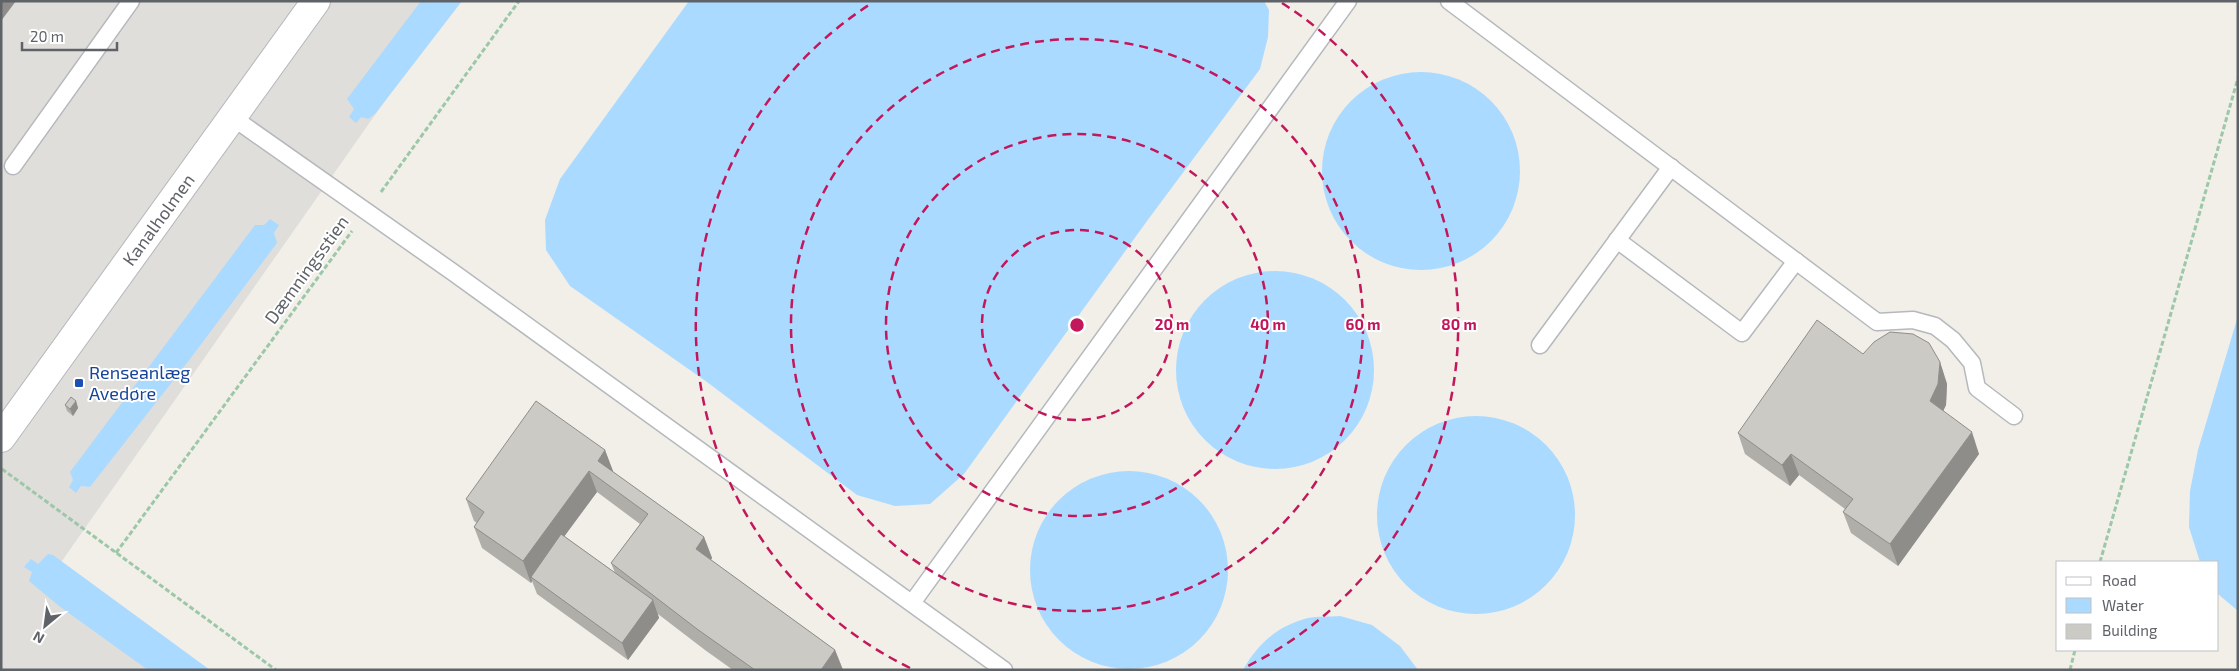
<svg xmlns="http://www.w3.org/2000/svg" width="2239" height="671" font-family="'Exo 2',sans-serif">
<style>
.industrial{fill:#e0deda}
.water{fill:#aadaff}
.lines{fill:none;stroke-linecap:round;stroke-linejoin:round}
.service-casing{stroke:#b5b8bc;stroke-width:19}
.minor-casing{stroke:#b5b8bc;stroke-width:30}
.path{stroke:#9cc7a9;stroke-width:3;stroke-dasharray:5 2.5;stroke-linecap:butt}
.service{stroke:#fff;stroke-width:16}
.minor{stroke:#fff;stroke-width:28}
.wall{fill:#afaea9;fill-rule:evenodd}
.shaded-wall{fill:#8f8d8a}
.building{fill:#cccac5;stroke:#8f8d8a}
.ring{fill:none;stroke:#c2185b;stroke-width:2.5;stroke-dasharray:9 6}
.transit-dot{fill:#1a4fb4;stroke:#fff;stroke-width:2}
.labels{text-anchor:middle;stroke-width:4;stroke-linejoin:round;paint-order:stroke}
.street-label{font-size:18px;fill:#5f6368;stroke:#fff}
.transit-label{font-size:18px;fill:#164399;stroke:#fff;text-anchor:start}
.centre{fill:#c2185b;stroke:#fff;stroke-width:2.5}
.ring-label{font-size:15px;text-anchor:middle;font-weight:bold;fill:#c2185b;stroke:#fff;stroke-width:4;stroke-linejoin:round;paint-order:stroke}
</style>
<rect width="100%" height="100%" fill="#f1efe8"/>
<polygon class="industrial" points="1,1 455,1 57,568 201,670 1,670"/>
<g class="water">
<polygon points="421,1 462,1 375,114 368,119 361,117 356,123 349,117 354,109 347,99"/>
<polygon points="689,1 1264,1 1269,10 1268,37 1260,69 1147,221 964,474 930,504 895,506 857,495 707,382 570,286 546,250 545,220 560,179"/>
<circle cx="1421" cy="171" r="99"/>
<polygon points="270,219 279,225 274,233 277,243 190,359 90,487 81,486 76,493 69,487 73,480 70,472 255,225 264,225"/>
<circle cx="1275" cy="370" r="99"/>
<polygon points="2238,316 2238,611 2218,594 2218,562 2200,562 2189,527 2190,491 2198,450"/>
<circle cx="1476" cy="515" r="99"/>
<circle cx="1129" cy="570" r="99"/>
<polygon points="48,554 53,555 210,670 148,670 59,606 29,581 32,572 24,567 31,559 38,564"/>
<path d="M1340,616L1372,625L1400,646L1418,670H1243C1257,644 1279,625 1308,618C1318,616 1330,617 1340,616Z"/>
</g>
<g class="lines">
<defs>
<g id="service">
<polyline points="1449,1 1877,322 1913,320 1935,326 1953,340 1972,363 1977,388 2014,416"/>
<polyline points="232,117 454,273 1004,670"/>
<polyline points="13,166 131,1"/>
<polyline points="1617,240 1742,333 1796,261"/>
<polyline points="1540,345 1671,167"/>
<polyline points="912,603 1348,1"/>
</g>
<polyline id="minor" points="1,438 316,1"/>
</defs>
<use href="#service" class="service-casing"/>
<use href="#minor" class="minor-casing"/>
<g class="path">
<polyline points="381,192 519,1"/>
<polyline points="2,469 276,670"/>
<polyline points="116,553 352,231"/>
<polyline points="2100,562 2238,78"/>
<polyline points="2070,670 2075,650"/>
</g>
<use href="#service" class="service"/>
<use href="#minor" class="minor"/>
</g>
<g class="wall">
<polygon points="1863,354 1940,362 1947,384 1946,405 1943,411 1979,454 1898,566 1851,533 1843,512 1845,509 1799,475 1790,486 1745,454 1738,433"/>
<polygon points="76,401 78,408 73,416 67,411 65,405"/>
<path d="M605,450L613,472L704,537L712,558L711,560L835,650L843,670H733L705,650L658,614L659,618L628,660L537,594L532,581L531,583L482,548L474,527L477,523L474,521L466,499ZM597,492L640,524L611,563L615,573L564,536Z"/>
</g>
<g class="shaded-wall">
<polygon points="1,1 16,1 1,21"/>
<polygon points="1940,362 1947,384 1946,405 1938,422 1930,401"/>
<polygon points="76,401 78,408 73,416 70,409"/>
<polygon points="1972,432 1979,454 1898,566 1890,544"/>
<polygon points="605,450 613,471 605,482 598,461"/>
<polygon points="1791,454 1799,475 1790,486 1782,465"/>
<polygon points="589,471 597,492 533,579 531,577 532,581 531,583 523,561"/>
<polygon points="704,537 712,558 704,570 696,549"/>
<polygon points="653,600 659,618 628,660 622,643"/>
<polygon points="835,650 843,670 821,670"/>
</g>
<g class="building">
<polygon points="1817,320 1863,354 1874,342 1890,332 1913,334 1929,343 1940,362 1938,384 1930,401 1972,432 1890,544 1843,512 1853,499 1791,454 1782,465 1738,433"/>
<polygon points="71,397 76,401 70,409 65,405"/>
<polygon points="536,401 605,450 598,461 704,537 696,549 835,650 821,670 755,670 697,629 611,563 648,514 589,471 523,561 474,527 484,512 466,499"/>
<polygon points="561,534 653,600 622,643 531,577"/>
</g>
<g class="ring">
<circle cx="1077" cy="325" r="95"/>
<circle cx="1077" cy="325" r="191"/>
<circle cx="1077" cy="325" r="286"/>
<path d="M910 668A382 382 0 0 1 872 3M1282 3A382 382 0 0 1 1244 668"/>
</g>
<rect class="transit-dot" x="74" y="378" width="10" height="10" rx="2.5"/>
<g class="labels">
<g class="street-label">
<text transform="translate(159 220) rotate(-54)" y="6">Kanalholmen</text>
<text transform="translate(307 270) rotate(-54)" y="6">Dæmningsstien</text>
</g>
<g class="transit-label">
<text x="89" y="379">Renseanlæg<tspan x="89" dy="21">Avedøre</tspan></text>
</g>
</g>
<circle cx="1077" cy="325" r="8" class="centre"/>
<g class="ring-label">
<text x="1172" y="330">20 m</text>
<text x="1268" y="330">40 m</text>
<text x="1363" y="330">60 m</text>
<text x="1459" y="330">80 m</text>
</g>
<rect width="2239" height="671" fill="none" stroke="#5f6368" stroke-width="5"/>
<rect x="2056" y="561" width="162" height="90" fill="#ffffff" stroke="#bfc1c3"/>
<rect x="2066" y="577" width="25" height="8" fill="#ffffff" stroke="#bfc1c3"/>
<text x="2102" y="586" font-size="15" fill="#5f6368">Road</text>
<rect x="2066" y="598" width="25" height="15" fill="#aadaff" stroke="#bfc1c3"/>
<text x="2102" y="611" font-size="15" fill="#5f6368">Water</text>
<rect x="2066" y="624" width="25" height="15" fill="#cccac5" stroke="#bfc1c3"/>
<text x="2102" y="636" font-size="15" fill="#5f6368">Building</text>
<g transform="translate(45 626) rotate(209)" stroke="#ffffff" stroke-width="4" paint-order="stroke">
<path d="M0-4L9 19L0 12L-9 19Z" fill="#5f6368"/>
<text y="-8" font-size="14" font-weight="bold" text-anchor="middle" fill="#5f6368">N</text>
</g>
<path d="M22 42v8h95v-8" fill="none" stroke="#5f6368" stroke-width="2.5"/>
<text x="30" y="42" font-size="15" fill="#5f6368" stroke="#ffffff" stroke-width="4" paint-order="stroke">20 m</text>
</svg>
